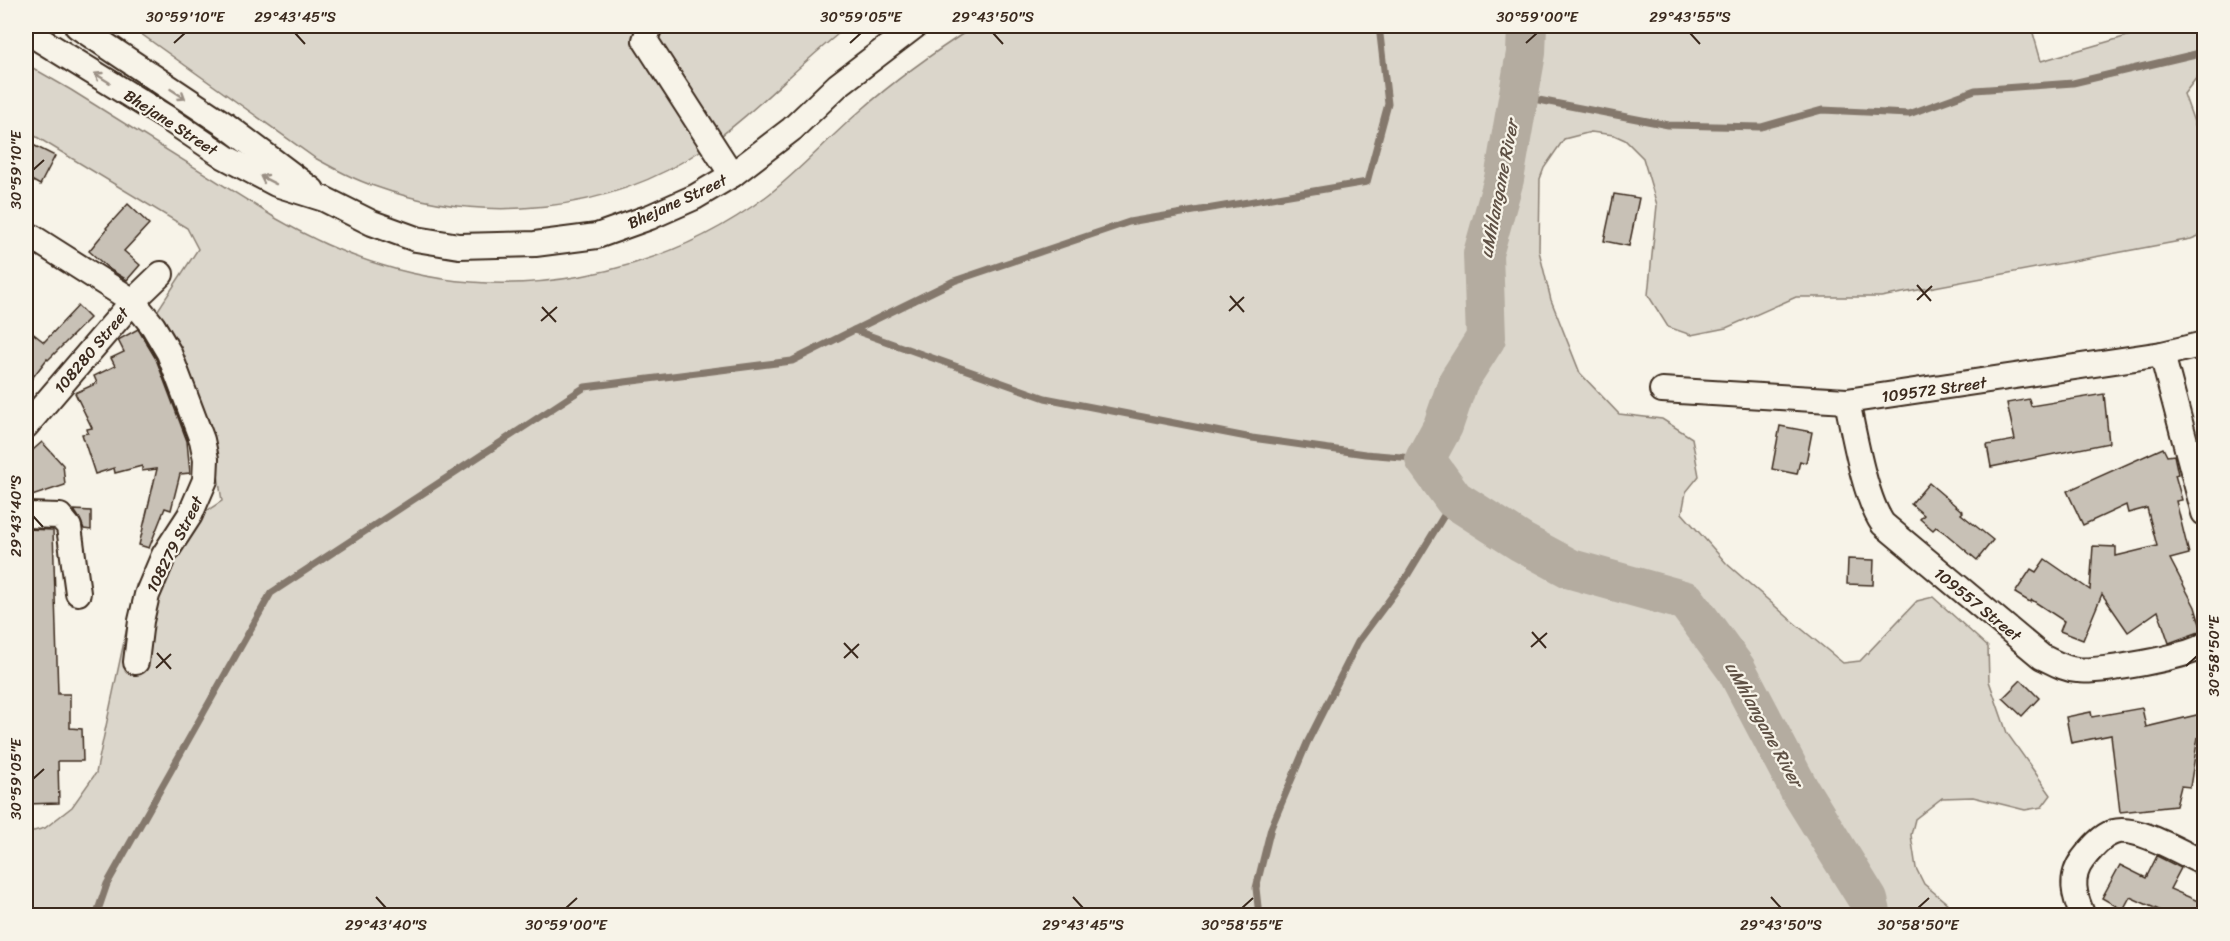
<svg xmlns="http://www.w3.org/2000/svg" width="2230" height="941" font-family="Sriracha,sans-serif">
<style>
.green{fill:#dbd6cb;stroke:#8b8074;stroke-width:1.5}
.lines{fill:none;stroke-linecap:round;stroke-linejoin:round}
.stream{stroke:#84786c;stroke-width:7}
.river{stroke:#b4aca0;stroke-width:40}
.building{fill:#c8c1b6;stroke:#3b2a1e;stroke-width:1.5}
.minor-casing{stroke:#3b2a1e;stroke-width:28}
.minor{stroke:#f7f3e8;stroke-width:24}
.oneway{stroke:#998e83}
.ticks{fill:none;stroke:#3b2a1e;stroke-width:2}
.labels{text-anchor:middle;stroke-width:4.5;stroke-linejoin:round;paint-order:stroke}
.street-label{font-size:16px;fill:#3b2a1e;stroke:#f7f3e8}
.water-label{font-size:18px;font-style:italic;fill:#5f5145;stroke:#f7f3e8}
.neatline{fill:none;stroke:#3b2a1e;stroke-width:2}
.ticks-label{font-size:15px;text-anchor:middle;fill:#3b2a1e}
</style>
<rect width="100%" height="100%" fill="#f7f3e8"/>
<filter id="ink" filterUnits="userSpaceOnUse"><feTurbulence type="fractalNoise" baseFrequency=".0167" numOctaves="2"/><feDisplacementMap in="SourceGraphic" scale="12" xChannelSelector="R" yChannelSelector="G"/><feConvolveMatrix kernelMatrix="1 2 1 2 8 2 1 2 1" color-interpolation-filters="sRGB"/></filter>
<g filter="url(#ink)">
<g class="green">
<path d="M130,26H848C798,65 755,113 703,149C609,213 483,225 377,187C355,180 335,169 315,158Z"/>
<path d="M975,26H2031L2041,61L2162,26H2204V68L2184,94L2204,150V234L2191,239L1881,297H1796L1726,328L1691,335L1668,327L1648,295L1657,205L1643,158L1625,140L1614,135L1591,132L1564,139L1544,168L1540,179L1539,251L1551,300L1580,373L1619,414L1662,419L1692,438L1699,476L1686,492L1682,513L1727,564L1792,621L1843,663L1860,661L1917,601L1933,597L1988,647L1989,681L2007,733L2051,795L2042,807L2025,810L1973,797L1942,798L1915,819L1911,835L1916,868L1924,884L1961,915H26V833L45,828L72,807L96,773L136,585L175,554L205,512L222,501L212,437L154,316L198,249L187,228L35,136L26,134V64L71,90L277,219C310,238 344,254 381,265C511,305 660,277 768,195C800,170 828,139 859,112C895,80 934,52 975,26Z"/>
</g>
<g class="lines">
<g class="stream">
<polyline points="1518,96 1668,125 1761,127 1822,110 1909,114 1975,90 2073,83 2204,52"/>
<polyline points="854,330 954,281 1129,222 1367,182 1388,104 1379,26"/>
<polyline points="96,916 107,884 271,593 585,387 792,361 854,330 1045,398 1252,438 1365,454 1425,459"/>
<polyline points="1259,916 1256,888 1271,828 1307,743 1358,642 1407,576 1454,499"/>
</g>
<polyline class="river" points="1527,26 1526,53 1504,179 1483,254 1486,338 1458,382 1443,426 1425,459 1454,499 1521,542 1571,569 1686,601 1736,669 1799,789 1868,900 1872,916"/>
</g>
<g class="building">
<polygon points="31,144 55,156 40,185 26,177 26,155"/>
<polygon points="1614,194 1639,198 1629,246 1604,241"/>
<polygon points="128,204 149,224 124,251 140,265 127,280 109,269 89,251 107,229 106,228"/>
<polygon points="78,306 90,318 48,360 47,359 26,386 26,328 44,342"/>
<polygon points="138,329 156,359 187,441 190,473 180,474 171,510 165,508 149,548 139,545 157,469 142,471 142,466 115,473 114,468 95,474 82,434 88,433 87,429 92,428 75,393 97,383 94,376 115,366 111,358 124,352 118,340"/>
<polygon points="2104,394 2109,443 1991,467 1987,445 2015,440 2007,403 2029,399 2031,406"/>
<polygon points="1780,426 1812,432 1806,463 1800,461 1797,474 1772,469"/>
<polygon points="42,442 63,465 65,485 26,498 26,456"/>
<polygon points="2163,448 2167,456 2174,455 2178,474 2175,475 2182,500 2176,501 2189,554 2170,559 2195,607 2202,631 2169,643 2158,611 2128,632 2102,594 2083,640 2060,631 2064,621 2032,600 2030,602 2015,593 2031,569 2036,572 2045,559 2090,590 2093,546 2116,547 2116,556 2157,546 2147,508 2128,513 2126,505 2083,525 2067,491"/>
<polygon points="1929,483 1963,512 1961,514 1993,540 1977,560 1945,533 1936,527 1933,530 1920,519 1924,515 1911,504"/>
<polygon points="74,510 91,511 91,530 84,529 80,519"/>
<polygon points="26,529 53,530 58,694 70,694 70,728 82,729 83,761 58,761 59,803 26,804"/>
<polygon points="1848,559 1874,560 1873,585 1847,584"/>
<polygon points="2021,680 2039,698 2022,716 2003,698"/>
<polygon points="2142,708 2146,727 2205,713 2205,736 2198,737 2190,787 2181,786 2176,806 2120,812 2111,735 2071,743 2066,717 2091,712 2092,717"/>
<polygon points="2157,856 2181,868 2170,889 2205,904 2205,915 2170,915 2130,897 2123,910 2102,898 2120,865 2146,878"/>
</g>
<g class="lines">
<defs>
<g id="minor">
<polyline points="77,26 227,126 312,190"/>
<polyline points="650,26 645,40 732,175"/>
<polyline points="26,31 167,118 225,157 276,184 324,199 372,223 416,239 459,246 535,244 597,236 650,217 695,197 732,175 792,129 838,85 915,26"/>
<polyline points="29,235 133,301 153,326 169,353 202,440 206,459 205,480 190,515 164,555 147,595 141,621 136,662"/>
<polyline points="2162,354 2204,513"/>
<polyline points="1662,390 1847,401 2162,354 2204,344"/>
<path d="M1847,401C1854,434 1865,499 1883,524L2042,657C2053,662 2064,669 2077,670C2097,673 2190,657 2204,645"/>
<polyline points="26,426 133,301 161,274"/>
<polyline points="26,515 60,516 69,527 78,593"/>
<path d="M2083,916C2074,896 2069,877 2083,859C2091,849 2101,836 2114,832C2137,825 2183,854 2204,863"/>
</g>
</defs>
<use href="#minor" class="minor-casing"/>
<use href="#minor" class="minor"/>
</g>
<defs><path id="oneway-shaft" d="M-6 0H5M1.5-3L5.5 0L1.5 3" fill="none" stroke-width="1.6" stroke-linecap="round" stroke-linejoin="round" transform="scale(1.5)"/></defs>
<g class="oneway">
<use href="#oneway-shaft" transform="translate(102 78) rotate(-148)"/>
<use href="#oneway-shaft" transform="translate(178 94) rotate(33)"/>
<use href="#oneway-shaft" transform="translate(268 180) rotate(-153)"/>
</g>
</g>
<path class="ticks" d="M295,33L305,44M993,33L1003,44M1690,33L1700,44M174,43L185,33M850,43L861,33M1526,43L1537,33M33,170L44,160M1917,285L1931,301M1230,296L1244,312M1917,300L1932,286M542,307L556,322M1229,311L1244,297M541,321L557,307M33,516L43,527M1532,632L1546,648M844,643L858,658M1531,647L1547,633M157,653L171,669M844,658L859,644M2186,666L2197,656M156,668L171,654M33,779L44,769M376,897L386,908M1073,897L1083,908M1771,897L1781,908M566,908L577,898M1242,908L1253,898M1918,908L1929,898"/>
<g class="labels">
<g class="street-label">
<text transform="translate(171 122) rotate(33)" y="6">Bhejane Street</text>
<text transform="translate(677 201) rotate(-25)" y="6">Bhejane Street</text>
<text transform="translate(91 350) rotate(-50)" y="6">108280 Street</text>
<text transform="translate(1934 389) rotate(-8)" y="6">109572 Street</text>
<text transform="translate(174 544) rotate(-63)" y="6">108279 Street</text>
<text transform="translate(1978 604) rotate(39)" y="6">109557 Street</text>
</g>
<g class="water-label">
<text transform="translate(1499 189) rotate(-79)" y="6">uMhlangane River</text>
<text transform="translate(1764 724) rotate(61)" y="6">uMhlangane River</text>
</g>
</g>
<rect width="2230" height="941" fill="none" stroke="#f7f3e8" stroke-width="66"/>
<rect x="33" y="33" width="2164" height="875" class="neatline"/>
<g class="ticks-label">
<text x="185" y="22">30°59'10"E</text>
<text x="295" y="22">29°43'45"S</text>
<text x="861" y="22">30°59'05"E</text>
<text x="993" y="22">29°43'50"S</text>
<text x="1537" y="22">30°59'00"E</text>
<text x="1690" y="22">29°43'55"S</text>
<text transform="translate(16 170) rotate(-90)" y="5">30°59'10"E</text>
<text transform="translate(16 516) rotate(-90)" y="5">29°43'40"S</text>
<text transform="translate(2214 656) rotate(-90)" y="5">30°58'50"E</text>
<text transform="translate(16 779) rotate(-90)" y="5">30°59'05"E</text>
<text x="386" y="930">29°43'40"S</text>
<text x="566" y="930">30°59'00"E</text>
<text x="1083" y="930">29°43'45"S</text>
<text x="1242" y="930">30°58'55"E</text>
<text x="1781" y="930">29°43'50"S</text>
<text x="1918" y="930">30°58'50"E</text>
</g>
</svg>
